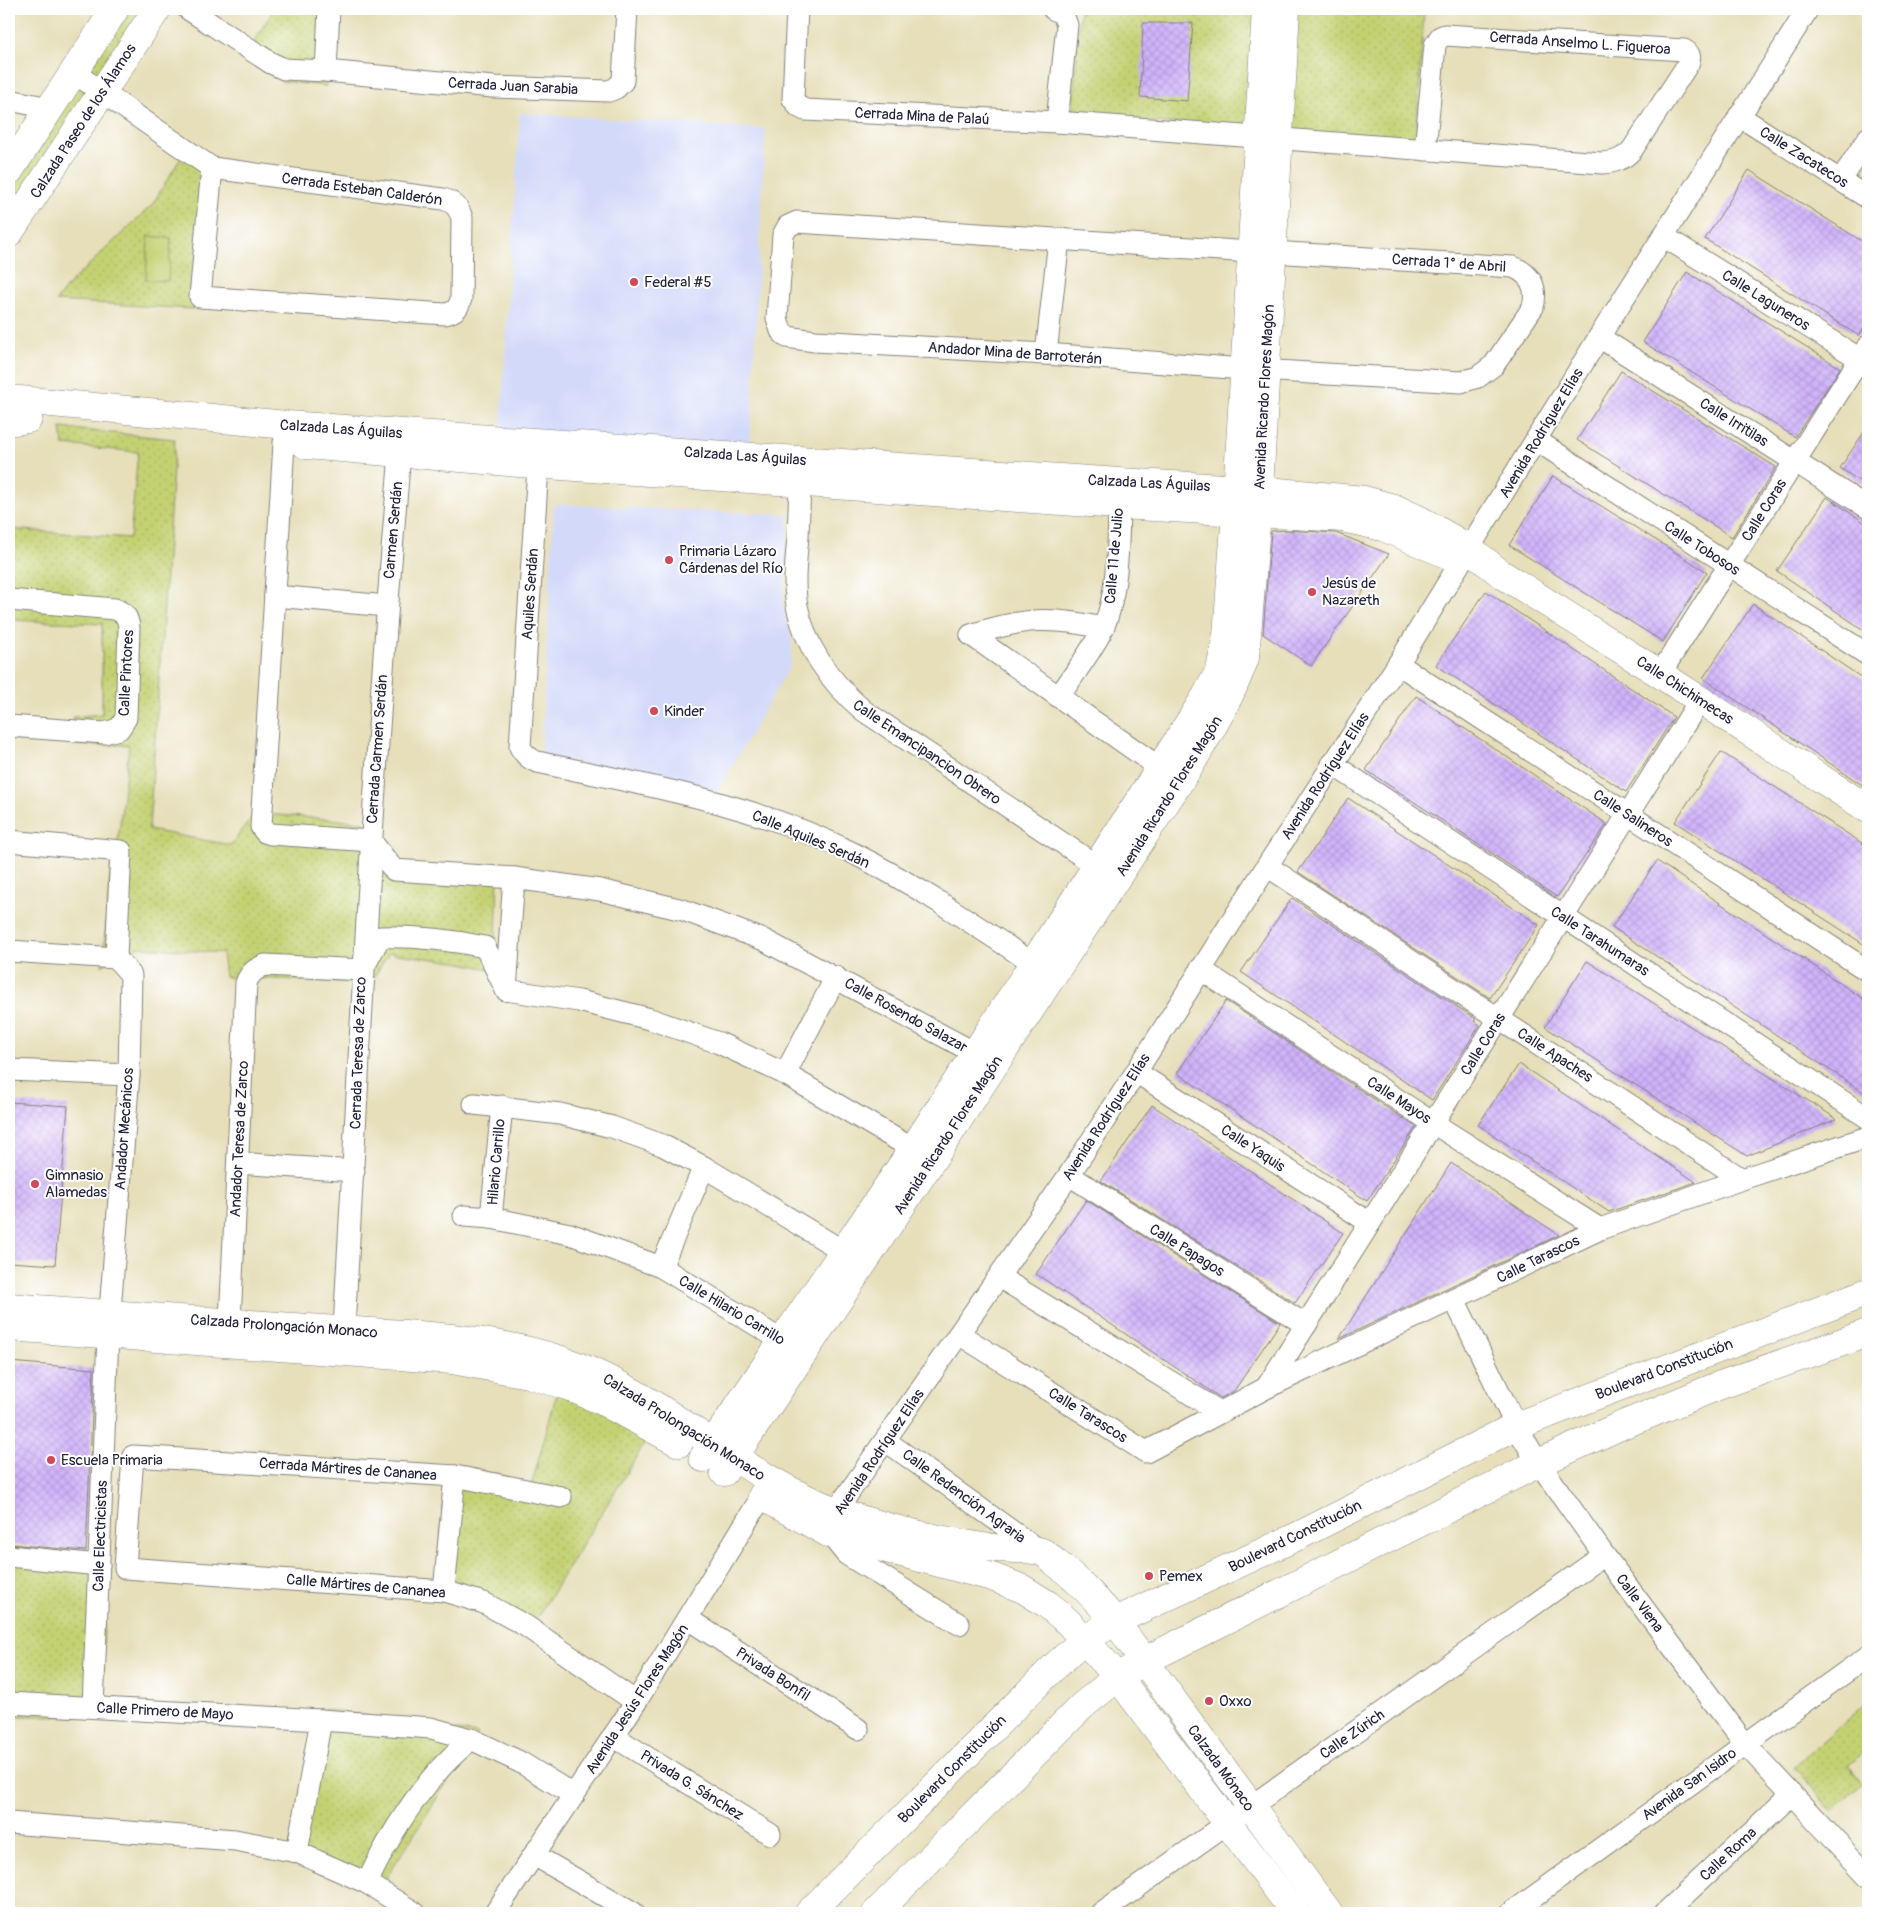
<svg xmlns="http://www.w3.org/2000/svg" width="1877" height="1922" font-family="Pangolin,sans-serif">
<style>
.built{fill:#d3d9f9}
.grass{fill:url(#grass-dots);stroke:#737a56}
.pitch{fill:#c4d172;stroke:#737a56}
.building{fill:url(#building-cross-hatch)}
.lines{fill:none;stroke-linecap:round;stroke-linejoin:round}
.street-casing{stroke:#84807a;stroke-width:23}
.secondary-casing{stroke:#84807a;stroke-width:29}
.primary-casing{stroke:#84807a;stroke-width:29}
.street{stroke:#fff;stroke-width:21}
.secondary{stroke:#fff;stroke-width:28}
.primary{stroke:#fff;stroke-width:28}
.poi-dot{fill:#d1495b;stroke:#fff;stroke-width:2}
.labels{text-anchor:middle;stroke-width:4;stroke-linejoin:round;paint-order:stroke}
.street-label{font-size:15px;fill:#22223b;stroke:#fff}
.poi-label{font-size:15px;fill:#22223b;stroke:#fff;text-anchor:start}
</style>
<defs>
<pattern id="grass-dots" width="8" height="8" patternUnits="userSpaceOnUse" patternTransform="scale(1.25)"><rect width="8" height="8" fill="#c4d172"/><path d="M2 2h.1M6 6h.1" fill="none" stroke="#a8b364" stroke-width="1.8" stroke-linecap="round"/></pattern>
<pattern id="building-cross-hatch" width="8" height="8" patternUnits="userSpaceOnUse" patternTransform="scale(1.25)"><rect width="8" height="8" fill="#d0b3fa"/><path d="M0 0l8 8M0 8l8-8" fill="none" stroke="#b29ad7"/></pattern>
</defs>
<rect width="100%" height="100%" fill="#fff"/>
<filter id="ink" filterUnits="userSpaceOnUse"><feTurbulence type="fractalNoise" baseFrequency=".02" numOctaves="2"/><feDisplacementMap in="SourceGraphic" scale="10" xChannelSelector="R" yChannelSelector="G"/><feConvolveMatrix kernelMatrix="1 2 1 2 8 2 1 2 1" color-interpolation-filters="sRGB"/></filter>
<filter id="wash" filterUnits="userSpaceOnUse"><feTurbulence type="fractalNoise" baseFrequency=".0096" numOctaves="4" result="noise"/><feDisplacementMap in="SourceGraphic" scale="20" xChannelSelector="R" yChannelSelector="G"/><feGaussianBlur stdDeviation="1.12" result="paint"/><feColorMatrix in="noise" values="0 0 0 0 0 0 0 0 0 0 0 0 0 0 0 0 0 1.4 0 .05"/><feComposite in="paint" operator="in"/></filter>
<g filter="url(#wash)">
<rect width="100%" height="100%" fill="#e6dfba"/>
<g class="built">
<polygon points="520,113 765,129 750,452 500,436"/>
<polygon points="554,504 789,515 783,604 792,641 790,666 717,792 541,755"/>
</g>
<g class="grass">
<polygon points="122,9 149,9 9,224 9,181"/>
<polygon points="274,9 332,9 326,86 282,81 244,58"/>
<polygon points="1080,9 1259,9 1251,129 1072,116"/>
<polygon points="1296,9 1424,9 1416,143 1289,135"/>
<polygon points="183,154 206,169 194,309 56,301 71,282 152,205"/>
<polygon points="61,428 175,439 149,830 231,845 255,813 363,822 399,867 498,873 495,970 456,962 389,953 370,983 225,977 222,953 139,947 102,966 113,845 118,840 129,745 74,745 73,717 102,714 102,624 9,620 9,529 130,538 138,452 63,445"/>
<polygon points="558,1389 651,1433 532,1626 437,1588 446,1467 531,1487"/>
<polygon points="9,1547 107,1558 100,1716 15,1716 9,1714"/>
<polygon points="1868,1702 1868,1753 1865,1750 1848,1765 1863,1783 1832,1810 1794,1767"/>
<polygon points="324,1709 478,1734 381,1886 287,1858"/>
</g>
<polygon class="pitch" points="148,236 171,238 168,281 146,280"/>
<g id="blocks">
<g class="building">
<polygon points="1143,23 1193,23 1187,101 1140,97"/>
<polygon points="1749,170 1868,245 1868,321 1859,336 1705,239"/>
<polygon points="1687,272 1840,368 1795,437 1643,342"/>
<polygon points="1621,371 1776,467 1732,537 1577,440"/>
<polygon points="1868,426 1868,487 1840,468"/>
<polygon points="1553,476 1707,572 1663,642 1509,545"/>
<polygon points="1827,497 1868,525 1868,633 1777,571"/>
<polygon points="1288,530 1336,533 1389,554 1311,666 1263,634 1271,531"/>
<polygon points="1486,591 1674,717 1626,792 1436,665"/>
<polygon points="1753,604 1868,682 1868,789 1703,678"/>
<polygon points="1416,696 1607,824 1557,897 1366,770"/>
<polygon points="1721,752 1868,847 1868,947 1675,822"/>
<polygon points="1348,798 1539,925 1490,998 1298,872"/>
<polygon points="1657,861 1868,1002 1868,1095 1612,927"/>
<polygon points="1292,898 1476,1019 1474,1021 1480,1025 1432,1100 1241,972"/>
<polygon points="1587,961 1837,1119 1747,1156 1545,1027"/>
<polygon points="1226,1001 1416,1127 1367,1201 1177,1073"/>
<polygon points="1519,1064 1696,1182 1609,1212 1478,1125"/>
<polygon points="9,1102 68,1106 55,1265 9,1262"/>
<polygon points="1152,1105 1343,1233 1295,1303 1101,1181"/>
<polygon points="1451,1163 1559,1235 1339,1339"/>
<polygon points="1086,1200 1280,1323 1234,1391 1221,1398 1036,1274"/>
<polygon points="9,1362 94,1369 86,1551 9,1544"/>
</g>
</g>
</g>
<g filter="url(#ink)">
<use href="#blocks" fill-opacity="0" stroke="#84807a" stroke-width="1"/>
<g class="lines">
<defs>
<g id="street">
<polyline points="188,9 271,63 284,69 326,71 493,87 609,91 616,88 623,81 627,9"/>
<path d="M797,9L793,99L799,107L805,110L1057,122L1602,163C1615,162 1623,160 1632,150L1688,64C1691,58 1690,53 1684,50L1445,35L1440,37L1435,45L1425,150"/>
<polyline points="1053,9 1063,14 1067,25 1057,122"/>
<polyline points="326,71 329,9"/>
<path d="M73,72L212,168L443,199C454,202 459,208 462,218L461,299C458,309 455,312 445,314L200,297L212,168"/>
<polyline points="9,100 50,108"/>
<polyline points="1739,116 1868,198"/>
<polyline points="1841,180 1868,138"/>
<polyline points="1663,236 1868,364"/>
<path d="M1251,252L797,222L788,226L783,235L777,318L781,331L787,337L815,341L1046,354L1244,369L1461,382L1478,377L1494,365L1533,307C1538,288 1531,274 1513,267L1272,252"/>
<polyline points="1599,337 1868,508"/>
<polyline points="1046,354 1059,239"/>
<polyline points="287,425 284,443 261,827 265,832 271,834 371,841"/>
<polyline points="1536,440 1868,655"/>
<path d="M539,451L520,747C524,754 529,759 537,762C644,785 754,803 853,853C920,887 983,930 1046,972"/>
<path d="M802,468C799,491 799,514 798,537C796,559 793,584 797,606C806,650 831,683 864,711L1109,874"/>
<polyline points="275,596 387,606"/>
<path d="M9,600L115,609C125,613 128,617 129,628L126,718L119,729L104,733L9,726"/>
<polyline points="971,635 1160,768"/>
<path d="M971,635C1023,618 1050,616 1103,628"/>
<polyline points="1398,664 1868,971"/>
<polyline points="1660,674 1868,346"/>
<path d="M1059,697C1072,676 1093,650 1103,628C1119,595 1119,527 1119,490"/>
<polyline points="1332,764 1868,1118"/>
<polyline points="9,841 121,851 116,958"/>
<polyline points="371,841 394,870 514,878 600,890 683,910 764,940 975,1053"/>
<polyline points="1267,866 1742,1179"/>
<polyline points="9,951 116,958"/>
<path d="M366,963L380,937C416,936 450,940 485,947L506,990"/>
<polyline points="1200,969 1433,1123 1600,1229"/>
<polyline points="506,990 579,1001 650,1019 719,1043 785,1074 925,1156"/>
<polyline points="506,990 514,878"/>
<polyline points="9,1070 129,1075"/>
<polyline points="1136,1072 1370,1223"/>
<polyline points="785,1074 836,977"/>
<polyline points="474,1104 560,1114 612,1127 662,1145 704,1167 843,1251"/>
<polyline points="238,1163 354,1171"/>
<polyline points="1069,1175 1306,1325"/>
<polyline points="464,1216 491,1218 570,1234 661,1267 794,1348"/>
<polyline points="491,1218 502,1106"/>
<polyline points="661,1267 704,1167"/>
<polyline points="999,1277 1220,1412"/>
<polyline points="1454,1299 1516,1426 1534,1456 1604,1555 1745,1744 1868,1876"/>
<path d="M230,1322L246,983C250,973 255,969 265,965L363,970"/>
<polyline points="959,1334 1146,1452 1266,1388 1600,1229 1742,1179 1868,1137"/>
<path d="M343,1346C360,1048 374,751 400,454"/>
<polyline points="1266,1388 1700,700"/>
<polyline points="886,1441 1041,1552"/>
<polyline points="561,1497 455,1476 133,1456 125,1568 444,1591 484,1603 526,1626 636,1702"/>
<polyline points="9,1556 99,1565"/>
<polyline points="444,1591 455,1476"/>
<polyline points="688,1619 858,1729"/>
<polyline points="959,1624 846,1554 830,1534 836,1511 1069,1175 1136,1072 1267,866 1398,664 1599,337 1808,9"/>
<polyline points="9,1703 321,1720 431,1728 471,1739 520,1762 574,1795"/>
<polyline points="93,1707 108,1335 129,1075 131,975 116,958"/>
<polyline points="613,1736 770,1834"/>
<polyline points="9,1823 235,1840 297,1852 367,1883 415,1913"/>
<polyline points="297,1852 321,1720"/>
<polyline points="534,1855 634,1913"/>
<path d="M367,1883C386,1842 408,1805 438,1771C448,1759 460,1749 471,1739"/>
<polyline points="495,1913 636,1702 762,1496 774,1486"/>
<polyline points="1101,1913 1604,1555"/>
<polyline points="1511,1913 1868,1656"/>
<polyline points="1665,1913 1792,1794"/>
</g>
<g id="secondary">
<polyline points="9,171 115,9"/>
<polyline points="9,233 157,9"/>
<polyline points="9,399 287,425 1119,482 1259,490 1364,500 1394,508 1420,520 1470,549 1500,573 1660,674 1868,809"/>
<polyline points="9,422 28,419"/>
<polyline points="306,445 519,463 1119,505 1343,518 1383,527 1451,556"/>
<path d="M9,1307C113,1314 218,1322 323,1329C401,1334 483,1335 558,1359C661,1391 737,1476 839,1512C886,1529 934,1539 983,1547C997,1549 1032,1548 1042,1552C1047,1554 1052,1560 1056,1563C1079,1580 1097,1600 1115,1621L1329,1913"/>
<polyline points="9,1327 452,1360 528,1374 567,1386 602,1401 679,1443"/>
<polyline points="703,1458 913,1149 1160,768 1206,696 1220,670 1227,636 1236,511 1266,9"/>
<path d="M724,1472L932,1160L1189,767C1210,732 1231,697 1245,658L1259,490L1286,9"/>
<polyline points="762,1496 830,1534 992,1577 1023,1589 1047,1604 1068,1622 1118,1677 1295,1913"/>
</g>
<g id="primary">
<polyline points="809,1913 1053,1668 1084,1640 1115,1621 1298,1536 1516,1426 1868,1292"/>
<polyline points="876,1913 1082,1706 1118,1677 1144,1661 1539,1463 1620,1426 1718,1386 1868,1333"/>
</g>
</defs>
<use href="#street" class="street-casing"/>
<use href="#secondary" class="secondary-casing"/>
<use href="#primary" class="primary-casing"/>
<use href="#street" class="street"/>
<use href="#secondary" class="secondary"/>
<use href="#primary" class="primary"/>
</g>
</g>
<g class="poi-dot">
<circle cx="634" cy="282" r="5"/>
<circle cx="669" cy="560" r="5"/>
<circle cx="1312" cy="592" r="5"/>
<circle cx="654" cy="711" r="5"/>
<circle cx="35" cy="1184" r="5"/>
<circle cx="51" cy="1460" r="5"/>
<circle cx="1149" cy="1576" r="5"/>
<circle cx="1209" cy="1701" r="5"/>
</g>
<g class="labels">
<g class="street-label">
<text transform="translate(1580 43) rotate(4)" y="5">Cerrada Anselmo L. Figueroa</text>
<text transform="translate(513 86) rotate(3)" y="5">Cerrada Juan Sarabia</text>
<text transform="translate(922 116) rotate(3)" y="5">Cerrada Mina de Palaú</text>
<text transform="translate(83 121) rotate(-57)" y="5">Calzada Paseo de los Álamos</text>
<text transform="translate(1804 157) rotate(32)" y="5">Calle Zacatecos</text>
<text transform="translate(362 189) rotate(8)" y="5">Cerrada Esteban Calderón</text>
<text transform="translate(1449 263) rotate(4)" y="5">Cerrada 1° de Abril</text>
<text transform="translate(1766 300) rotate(32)" y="5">Calle Laguneros</text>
<text transform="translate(1015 353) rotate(4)" y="5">Andador Mina de Barroterán</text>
<text transform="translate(1264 397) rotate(-87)" y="5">Avenida Ricardo Flores Magón</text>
<text transform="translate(1734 422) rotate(32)" y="5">Calle Irritilas</text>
<text transform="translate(341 429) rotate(4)" y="5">Calzada Las Águilas</text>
<text transform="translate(1541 433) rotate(-59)" y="5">Avenida Rodríguez Elías</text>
<text transform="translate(745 456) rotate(4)" y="5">Calzada Las Águilas</text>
<text transform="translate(1149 483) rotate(3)" y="5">Calzada Las Águilas</text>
<text transform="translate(1764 510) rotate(-58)" y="5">Calle Coras</text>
<text transform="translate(393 530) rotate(-85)" y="5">Carmen Serdán</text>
<text transform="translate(1702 548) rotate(33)" y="5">Calle Tobosos</text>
<text transform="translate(1114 556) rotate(-85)" y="5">Calle 11 de Julio</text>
<text transform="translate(530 594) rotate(-86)" y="5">Aquiles Serdán</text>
<text transform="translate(126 673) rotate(-87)" y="5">Calle Pintores</text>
<text transform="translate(1685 690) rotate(33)" y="5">Calle Chichimecas</text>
<text transform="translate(377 749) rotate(-86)" y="5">Cerrada Carmen Serdán</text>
<text transform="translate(927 752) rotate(34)" y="5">Calle Emancipancion Obrero</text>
<text transform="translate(1325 776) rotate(-57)" y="5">Avenida Rodríguez Elías</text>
<text transform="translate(1169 796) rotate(-58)" y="5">Avenida Ricardo Flores Magón</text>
<text transform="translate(1633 818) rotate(33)" y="5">Calle Salineros</text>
<text transform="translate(811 839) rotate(23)" y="5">Calle Aquiles Serdán</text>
<text transform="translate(1600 941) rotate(33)" y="5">Calle Tarahumaras</text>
<text transform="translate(906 1015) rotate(29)" y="5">Calle Rosendo Salazar</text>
<text transform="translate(1483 1044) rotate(-58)" y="5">Calle Coras</text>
<text transform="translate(358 1053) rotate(-88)" y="5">Cerrada Teresa de Zarco</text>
<text transform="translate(1555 1055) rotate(33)" y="5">Calle Apaches</text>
<text transform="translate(1399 1100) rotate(33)" y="5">Calle Mayos</text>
<text transform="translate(1106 1117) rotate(-57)" y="5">Avenida Rodríguez Elías</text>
<text transform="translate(124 1129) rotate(-86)" y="5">Andador Mecánicos</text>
<text transform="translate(948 1135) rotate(-57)" y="5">Avenida Ricardo Flores Magón</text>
<text transform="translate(239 1139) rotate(-87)" y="5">Andador Teresa de Zarco</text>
<text transform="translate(1253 1148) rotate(33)" y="5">Calle Yaquis</text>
<text transform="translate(496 1162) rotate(-85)" y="5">Hilario Carrillo</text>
<text transform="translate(1187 1250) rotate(32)" y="5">Calle Papagos</text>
<text transform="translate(1538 1259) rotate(-26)" y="5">Calle Tarascos</text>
<text transform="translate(732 1310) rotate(31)" y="5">Calle Hilario Carrillo</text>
<text transform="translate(284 1326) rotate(4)" y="5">Calzada Prolongación Monaco</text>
<text transform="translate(1664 1369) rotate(-21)" y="5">Boulevard Constitución</text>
<text transform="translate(1088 1415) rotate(32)" y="5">Calle Tarascos</text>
<text transform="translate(684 1427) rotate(32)" y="5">Calzada Prolongación Monaco</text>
<text transform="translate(879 1452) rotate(-56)" y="5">Avenida Rodríguez Elías</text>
<text transform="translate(348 1469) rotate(4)" y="5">Cerrada Mártires de Cananea</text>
<text transform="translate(964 1496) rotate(36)" y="5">Calle Redención Agraria</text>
<text transform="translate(100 1536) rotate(-88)" y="5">Calle Electricistas</text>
<text transform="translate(1295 1536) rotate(-26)" y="5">Boulevard Constitución</text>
<text transform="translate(366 1586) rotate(5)" y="5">Calle Mártires de Cananea</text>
<text transform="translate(1640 1603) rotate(53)" y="5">Calle Viena</text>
<text transform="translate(773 1674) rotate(33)" y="5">Privada Bonfil</text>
<text transform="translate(637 1699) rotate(-57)" y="5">Avenida Jesús Flores Magón</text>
<text transform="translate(165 1711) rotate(3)" y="5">Calle Primero de Mayo</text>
<text transform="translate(1352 1734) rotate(-35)" y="5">Calle Zúrich</text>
<text transform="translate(1221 1768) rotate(54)" y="5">Calzada Mónaco</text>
<text transform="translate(952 1769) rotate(-45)" y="5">Boulevard Constitución</text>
<text transform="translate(1689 1784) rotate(-36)" y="5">Avenida San Isidro</text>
<text transform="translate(692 1785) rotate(32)" y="5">Privada G. Sánchez</text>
<text transform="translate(1728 1854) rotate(-43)" y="5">Calle Roma</text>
</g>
<g class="poi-label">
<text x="644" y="287">Federal #5</text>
<text x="679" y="556">Primaria Lázaro<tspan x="679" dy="17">Cárdenas del Río</tspan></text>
<text x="1322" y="588">Jesús de<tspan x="1322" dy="17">Nazareth</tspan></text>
<text x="664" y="716">Kinder</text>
<text x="45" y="1180">Gimnasio<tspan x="45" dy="17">Alamedas</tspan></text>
<text x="61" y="1465">Escuela Primaria</text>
<text x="1159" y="1581">Pemex</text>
<text x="1219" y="1706">Oxxo</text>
</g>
</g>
<rect width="1877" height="1922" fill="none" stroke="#fff" stroke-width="30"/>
</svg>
